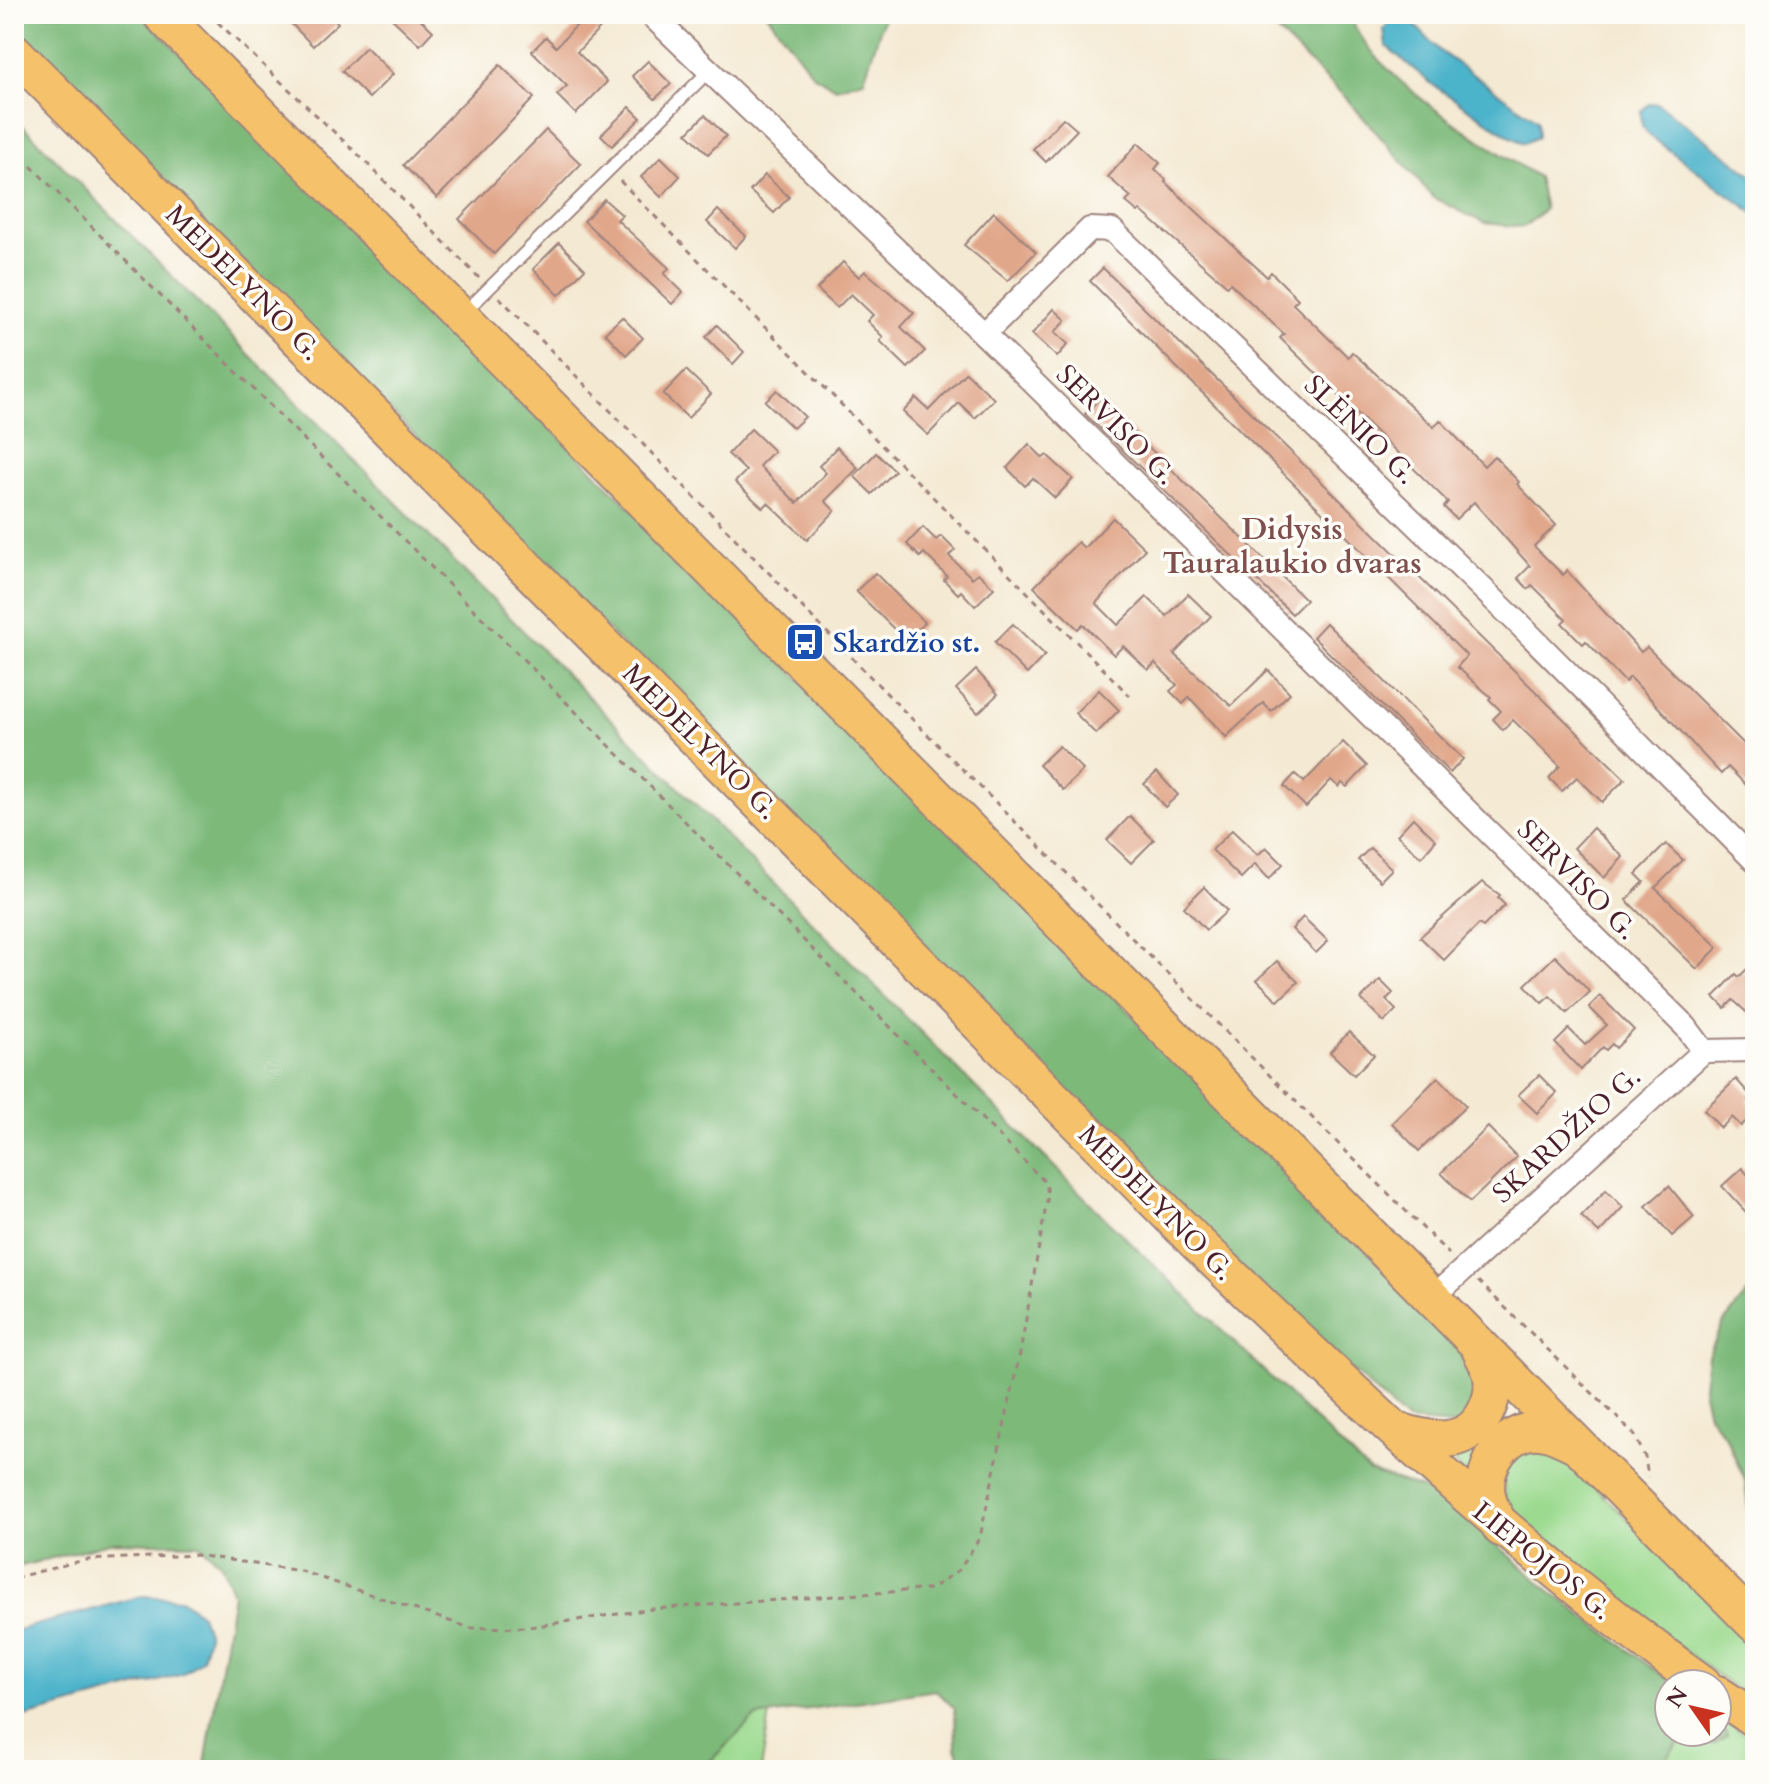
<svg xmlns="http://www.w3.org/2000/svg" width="1769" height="1784" font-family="Cardo,serif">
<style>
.green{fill:#9cda90;stroke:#737c5e;stroke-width:2}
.forest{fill:#7dba7a;stroke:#646c52;stroke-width:2}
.water{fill:#4bb3ca;stroke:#4a697a;stroke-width:2}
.building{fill:#e1a78b}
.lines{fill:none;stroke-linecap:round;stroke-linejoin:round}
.lane-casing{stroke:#9f847e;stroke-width:15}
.street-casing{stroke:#9f847e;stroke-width:26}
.primary-casing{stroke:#9f847e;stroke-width:40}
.path{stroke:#9f847e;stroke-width:3;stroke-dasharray:6 6;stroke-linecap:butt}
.lane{stroke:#fff;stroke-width:11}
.street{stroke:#fff;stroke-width:22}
.primary{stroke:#f5c16b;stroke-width:36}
.labels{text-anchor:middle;stroke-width:7;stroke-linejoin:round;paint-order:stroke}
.street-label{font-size:28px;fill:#4a1f2b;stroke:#fdfcf7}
.transit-label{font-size:28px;font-weight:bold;fill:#164399;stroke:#fdfcf7;text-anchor:start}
.neighbourhood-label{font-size:30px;font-weight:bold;fill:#7f4f4d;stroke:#fdfcf7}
</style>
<rect width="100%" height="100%" fill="#fdfcf7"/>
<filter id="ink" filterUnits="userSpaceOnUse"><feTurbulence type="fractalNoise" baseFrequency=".0125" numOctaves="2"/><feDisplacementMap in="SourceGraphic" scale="16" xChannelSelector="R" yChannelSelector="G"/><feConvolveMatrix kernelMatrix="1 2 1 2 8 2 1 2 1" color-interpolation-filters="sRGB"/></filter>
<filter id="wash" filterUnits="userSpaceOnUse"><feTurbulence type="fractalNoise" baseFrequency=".006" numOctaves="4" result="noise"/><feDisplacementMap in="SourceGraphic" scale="32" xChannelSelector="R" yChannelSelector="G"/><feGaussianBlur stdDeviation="1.8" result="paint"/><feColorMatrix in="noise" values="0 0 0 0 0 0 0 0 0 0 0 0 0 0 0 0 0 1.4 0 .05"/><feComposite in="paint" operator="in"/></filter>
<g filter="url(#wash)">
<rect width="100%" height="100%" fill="#f4e9d2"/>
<g class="green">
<polygon points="1547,1439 1755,1646 1755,1703 1509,1520 1501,1466"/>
<polygon points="1484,1441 1478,1493 1447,1453"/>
<polygon points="770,1714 761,1770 701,1770 755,1717"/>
<polygon points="1717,1715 1755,1741 1755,1770 1658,1770 1678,1742 1714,1744 1727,1735"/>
</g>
<g class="forest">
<polygon points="14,14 141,14 1473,1359 1483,1385 1462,1426 1407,1421 1212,1241 14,30"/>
<polygon points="767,14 885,14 864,80 836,88 814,76"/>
<path d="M1259,14H1349C1375,80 1479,140 1538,177L1545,209L1524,227L1484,223L1434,198L1346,98Z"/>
<polygon points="14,117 1107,1220 1368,1471 1441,1495 1551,1592 1674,1684 1669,1684 1669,1732 1717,1732 1717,1715 1727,1735 1714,1744 1678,1742 1658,1770 965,1770 956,1748 955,1709 936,1690 755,1717 701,1770 204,1770 233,1594 221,1564 199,1544 113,1542 14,1568"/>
<polygon points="1755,1284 1755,1543 1751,1537 1745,1480 1726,1438 1708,1414 1703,1393 1708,1356 1724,1322"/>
</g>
<g class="water">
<polygon points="1405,15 1440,51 1537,120 1538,137 1524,143 1511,137 1433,85 1386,46 1384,29 1393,17"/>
<polygon points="1657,103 1755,177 1755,214 1649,135 1642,126 1641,111 1649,104"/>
<polygon points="142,1596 181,1599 201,1614 208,1635 202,1659 183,1674 14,1720 14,1631"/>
</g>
<g id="blocks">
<g class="building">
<polygon points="282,14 330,14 338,23 313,46"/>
<polygon points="387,14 415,14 433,31 420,45"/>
<polygon points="564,14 614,14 577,52 607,82 576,114 557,95 567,86 532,51 546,37 556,47 576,26"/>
<polygon points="366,47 393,74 369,98 342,71"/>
<polygon points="648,61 671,84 655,99 632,76"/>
<polygon points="500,65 534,98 437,198 403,165"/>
<polygon points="630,107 641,118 612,146 601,135"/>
<polygon points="705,115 726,136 708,154 687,133"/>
<polygon points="1063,118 1077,130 1046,162 1033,149"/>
<polygon points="546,130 581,164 494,254 459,219"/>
<polygon points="1138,143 1160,163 1155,169 1166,180 1165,182 1267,277 1271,272 1298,299 1293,304 1348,357 1352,352 1434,427 1440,420 1484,466 1494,456 1519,482 1517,484 1556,525 1534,546 1563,575 1567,571 1641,652 1647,647 1755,755 1755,794 1728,767 1721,774 1630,677 1625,682 1586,641 1583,644 1562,623 1566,619 1532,585 1528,589 1518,578 1530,566 1474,502 1456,519 1444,507 1448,502 1280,338 1284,334 1230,283 1227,286 1140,210 1138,212 1126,202 1131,197 1108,177"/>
<polygon points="661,157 680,176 661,197 641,177"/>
<polygon points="765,175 789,197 774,213 750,191"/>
<polygon points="604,199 622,215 617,220 669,268 664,274 683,292 672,304 584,221"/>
<polygon points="718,210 746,236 735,248 707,222"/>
<polygon points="994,212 1036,252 1008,281 964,245"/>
<polygon points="559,243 585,269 559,295 533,269"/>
<polygon points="843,262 859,277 865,271 914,313 901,327 925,351 908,368 880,341 883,337 867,321 873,315 851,294 837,308 817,289"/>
<polygon points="1103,268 1625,779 1602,802 1577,777 1562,791 1549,778 1560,766 1513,720 1503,730 1493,719 1501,711 1489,699 1491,697 1457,667 1467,656 1090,281"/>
<polygon points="1054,309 1066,320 1055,332 1068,344 1057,357 1032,334"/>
<polygon points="622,317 643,338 626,355 605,333"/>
<polygon points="717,325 744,352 733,364 706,337"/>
<polygon points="686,370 711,394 688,418 663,394"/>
<polygon points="966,372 994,399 975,418 959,403 928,435 903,412 916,398 929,410"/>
<polygon points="777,390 805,417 793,428 765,401"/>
<polygon points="1099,399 1306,600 1292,614 1085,414"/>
<polygon points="751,429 774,451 759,466 797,503 826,473 819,466 837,447 858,468 825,501 835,511 807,540 768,503 763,508 735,482 746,471 728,454"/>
<polygon points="1029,444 1043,458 1047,455 1073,479 1055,498 1033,478 1025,486 1007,468"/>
<polygon points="876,453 895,471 872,494 854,476"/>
<polygon points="1113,518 1145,549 1096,603 1118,625 1147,597 1167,616 1188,594 1211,616 1174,654 1231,706 1268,670 1290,693 1271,711 1263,703 1226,737 1189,697 1183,704 1170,691 1177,685 1155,663 1148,670 1123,646 1114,655 1083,624 1078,629 1034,587 1078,542 1084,548"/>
<polygon points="923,527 936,540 941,536 955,550 949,556 972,578 978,573 994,588 975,606 961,591 958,594 944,580 947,576 924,553 920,557 907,544"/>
<polygon points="875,573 925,623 906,641 856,591"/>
<polygon points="1326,623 1463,759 1450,773 1313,637"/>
<polygon points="1013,624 1045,655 1027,674 995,642"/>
<polygon points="976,670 998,694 978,713 956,689"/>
<polygon points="1099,690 1119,710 1096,734 1075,713"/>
<polygon points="1343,742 1367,766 1347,787 1342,783 1339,787 1331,780 1306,807 1284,786 1295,774 1304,782"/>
<polygon points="1059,746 1083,770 1063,790 1039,765"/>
<polygon points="1157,772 1178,795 1165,807 1144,784"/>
<polygon points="1130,816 1154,840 1131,863 1107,840"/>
<polygon points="1413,818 1436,840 1421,857 1397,835"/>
<polygon points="1593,828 1623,857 1604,878 1574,848"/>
<polygon points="1232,830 1258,855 1266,847 1283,864 1269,879 1255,864 1241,878 1212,850"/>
<polygon points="1666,844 1683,860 1655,888 1718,947 1697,969 1626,900 1644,882 1636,874"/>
<polygon points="1370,848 1392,869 1380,881 1358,860"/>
<polygon points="1482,882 1500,895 1498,898 1505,905 1483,927 1479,924 1444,960 1420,937"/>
<polygon points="1204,887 1227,911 1206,930 1184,907"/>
<polygon points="1303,917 1328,941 1316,953 1292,929"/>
<polygon points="1555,956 1590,992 1567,1013 1550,996 1542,1003 1525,985"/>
<polygon points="1277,961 1298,982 1278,1001 1257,980"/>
<polygon points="1755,961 1755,1020 1733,1000 1725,1008 1714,997 1736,974 1739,977"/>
<polygon points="1380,980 1393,993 1386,1000 1396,1010 1384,1022 1361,999"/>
<polygon points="1600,996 1634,1030 1616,1048 1612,1044 1606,1050 1603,1047 1581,1070 1555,1043 1569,1029 1585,1045 1607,1025 1589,1007"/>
<polygon points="1349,1032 1374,1055 1354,1075 1330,1052"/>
<polygon points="1539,1075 1557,1093 1537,1113 1518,1095"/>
<polygon points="1438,1077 1466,1106 1419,1151 1392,1123"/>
<polygon points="1736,1079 1752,1097 1748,1100 1755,1113 1741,1126 1732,1117 1721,1128 1704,1110"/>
<polygon points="1488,1127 1517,1157 1470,1202 1441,1173"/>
<polygon points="1742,1168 1755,1183 1755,1222 1722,1186"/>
<polygon points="1669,1186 1694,1217 1672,1236 1646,1206"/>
<polygon points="1606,1190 1623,1207 1599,1233 1581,1216"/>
</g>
</g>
</g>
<g filter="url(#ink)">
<use href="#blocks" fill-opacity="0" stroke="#9f847e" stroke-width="2"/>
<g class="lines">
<defs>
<polyline id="lane" points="464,313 708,72"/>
<g id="street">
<polyline points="650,14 984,334 1686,1027 1704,1051"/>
<polyline points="984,334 1090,229 1112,230 1518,623 1755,861"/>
<polyline points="1432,1298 1704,1051 1755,1050"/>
</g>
<g id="primary">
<polyline points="161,14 1755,1624"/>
<path d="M14,52L1195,1241C1357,1398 1519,1552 1703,1684"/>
<path d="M1396,1430C1428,1441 1466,1449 1485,1413C1491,1402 1494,1388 1492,1376C1490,1366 1483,1356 1479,1347"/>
<path d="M1501,1528C1497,1519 1490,1509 1488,1500C1478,1466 1509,1423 1546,1432C1556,1434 1566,1440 1575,1444"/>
<polyline points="1717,1694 1755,1719"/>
</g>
</defs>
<use href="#lane" class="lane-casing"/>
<use href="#street" class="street-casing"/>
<use href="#primary" class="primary-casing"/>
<g class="path">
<polyline points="209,14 367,163 479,278"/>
<polyline points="14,149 1046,1183 1048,1195 1020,1353 980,1537 960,1569 931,1589 652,1609 529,1627 470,1628 301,1571 196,1555 84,1560 14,1578"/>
<polyline points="620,181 1130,696"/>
<polyline points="499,297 901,708 1449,1254"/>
<polyline points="1478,1281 1634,1434 1645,1457 1648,1477"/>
</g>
<use href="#lane" class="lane"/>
<use href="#street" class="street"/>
<use href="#primary" class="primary"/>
</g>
</g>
<defs>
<symbol id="bus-square" viewBox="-11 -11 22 22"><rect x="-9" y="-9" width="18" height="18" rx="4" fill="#1a4fb4" stroke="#fdfcf7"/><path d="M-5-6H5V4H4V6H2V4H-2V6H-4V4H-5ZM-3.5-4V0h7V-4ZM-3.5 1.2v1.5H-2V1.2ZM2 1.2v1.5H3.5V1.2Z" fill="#fff"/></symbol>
</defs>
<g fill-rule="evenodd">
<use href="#bus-square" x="783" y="620" width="44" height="44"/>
</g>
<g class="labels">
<g class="street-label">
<text transform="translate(244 282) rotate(45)" y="10">MEDELYNO G.</text>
<text transform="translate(1117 424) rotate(45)" y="10">SERVISO G.</text>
<text transform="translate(1361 429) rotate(44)" y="10">SLĖNIO G.</text>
<text transform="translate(701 741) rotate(45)" y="10">MEDELYNO G.</text>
<text transform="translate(1578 879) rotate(45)" y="10">SERVISO G.</text>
<text transform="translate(1566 1134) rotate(-42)" y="10">SKARDŽIO G.</text>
<text transform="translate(1157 1202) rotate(45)" y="10">MEDELYNO G.</text>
<text transform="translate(1543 1560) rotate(39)" y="10">LIEPOJOS G.</text>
</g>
<g class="transit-label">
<text x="833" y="652">Skardžio st.</text>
</g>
<g class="neighbourhood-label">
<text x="1292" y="539">Didysis<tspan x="1292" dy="34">Tauralaukio dvaras</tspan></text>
</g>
</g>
<rect width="1769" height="1784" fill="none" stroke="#fdfcf7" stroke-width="48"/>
<g transform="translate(1693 1708) rotate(304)"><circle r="38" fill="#fdfcf7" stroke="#b5a4a5" stroke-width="2"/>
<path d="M0-6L14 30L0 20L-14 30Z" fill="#c8321e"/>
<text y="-12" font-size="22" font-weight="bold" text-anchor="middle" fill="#4a1f2b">N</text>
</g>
</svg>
